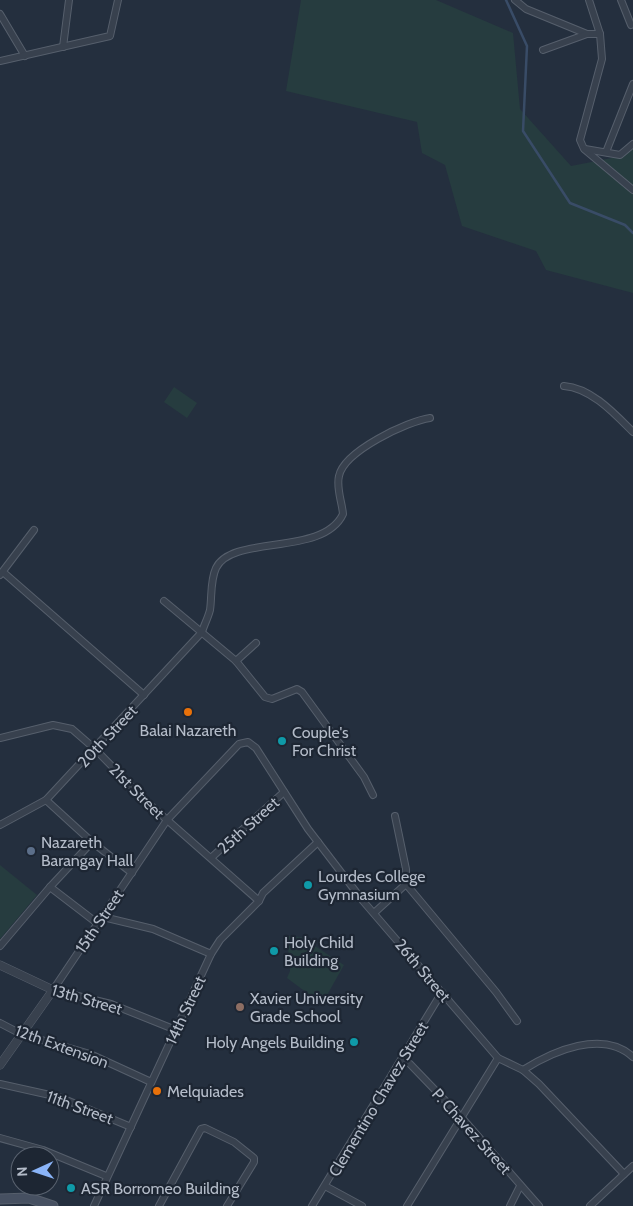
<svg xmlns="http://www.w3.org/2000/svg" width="633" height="1206" font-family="Cabin,sans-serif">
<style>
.green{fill:#263c3f}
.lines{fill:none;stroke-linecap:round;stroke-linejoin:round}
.stream{stroke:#394c67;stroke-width:2.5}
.minor-casing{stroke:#565f6c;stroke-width:8}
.tertiary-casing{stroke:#565f6c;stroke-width:9}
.secondary-casing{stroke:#565f6c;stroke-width:11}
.minor{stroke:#38414e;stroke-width:6}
.tertiary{stroke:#38414e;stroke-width:8}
.secondary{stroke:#465061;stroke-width:9}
.food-dot{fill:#e8710a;stroke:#1d2633;stroke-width:2}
.culture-dot{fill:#0f9aa8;stroke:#1d2633;stroke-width:2}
.service-dot{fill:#5c6f8a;stroke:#1d2633;stroke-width:2}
.education-dot{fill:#8d6e63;stroke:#1d2633;stroke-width:2}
.labels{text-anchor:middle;stroke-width:4.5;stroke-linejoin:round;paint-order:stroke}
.poi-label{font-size:16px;fill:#b4bcc9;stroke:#1d2633;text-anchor:start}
.street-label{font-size:16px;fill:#b4bcc9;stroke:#1d2633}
</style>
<rect width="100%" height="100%" fill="#242f3e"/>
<g class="green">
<polygon points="301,0 436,0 513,33 520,109 571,166 622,156 633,144 633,293 546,270 536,251 462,226 445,165 422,153 417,122 286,91"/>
<polygon points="174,387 197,403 187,418 164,402"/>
<polygon points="0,865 37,895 0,939"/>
<polygon points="287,936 301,937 344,965 322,1004 287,978 290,971"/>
</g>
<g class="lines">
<polyline class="stream" points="506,0 527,46 523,131 570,203 625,225 633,233"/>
<defs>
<g id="minor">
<polyline points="515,0 526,9 587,34 600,34"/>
<polyline points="589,0 600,34 602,59 580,140 584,149 633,190"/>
<polyline points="621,0 631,25"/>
<polyline points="0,14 25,56"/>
<polyline points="63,47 69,0"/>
<polyline points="543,50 587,34"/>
<polyline points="0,61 110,36 118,0"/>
<polyline points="585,149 620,155 633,144"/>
<polyline points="606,152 633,84"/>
<path d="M564,386C591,388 614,413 633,432"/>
<polyline points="3,572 144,695"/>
<polyline points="0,575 34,530"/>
<polyline points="164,601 236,661 265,697 272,699 297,689 302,692 364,777 373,795"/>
<polyline points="236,661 256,643"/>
<polyline points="0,738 53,725 72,729 95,749 149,804 259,901"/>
<polyline points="46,800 92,842 132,873"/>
<polyline points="395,816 406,869 406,884 496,992 517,1021"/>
<path d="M0,825L46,800L202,632C204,625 208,618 210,610C212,597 210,581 216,568C232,534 323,557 343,514C342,502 336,488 339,476C344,451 408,421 430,418"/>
<polyline points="212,857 284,792"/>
<polyline points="50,887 97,923"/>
<polyline points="374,913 406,884"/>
<polyline points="103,917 153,929 211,954"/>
<polyline points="0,946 50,887 92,842"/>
<polyline points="0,1023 21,1034 90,1054 151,1082"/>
<polyline points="176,1030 111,1004 53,990 167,820 239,744 248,742 256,748 308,829 363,901 498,1058 523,1070 539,1084 624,1174"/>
<polyline points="402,1060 410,1064 462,1118 539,1206"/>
<path d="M523,1070C553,1051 603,1029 633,1057"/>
<polyline points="0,1084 59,1097 131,1127"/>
<polyline points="0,1138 43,1150 106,1176"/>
<polyline points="325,1186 362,1206"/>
<polyline points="94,1206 211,954 220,940 259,901 263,893 318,842"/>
<polyline points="159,1206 201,1129 205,1128 234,1142 254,1158 254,1162 227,1206"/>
<polyline points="312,1206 442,992"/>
<polyline points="407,1206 498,1058"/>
<polyline points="510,1206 520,1186"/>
<polyline points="590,1206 633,1166"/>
</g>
<polyline id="tertiary" points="0,965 53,990 0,1065"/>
<polyline id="secondary" points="0,1199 29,1198 53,1206"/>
</defs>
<use href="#minor" class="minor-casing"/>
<use href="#tertiary" class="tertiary-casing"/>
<use href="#secondary" class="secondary-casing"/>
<use href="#minor" class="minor"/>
<use href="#tertiary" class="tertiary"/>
<use href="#secondary" class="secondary"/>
</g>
<g class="food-dot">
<circle cx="188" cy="712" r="5"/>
<circle cx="157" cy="1091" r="5"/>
</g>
<g class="culture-dot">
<circle cx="282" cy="741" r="5"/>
<circle cx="308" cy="885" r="5"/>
<circle cx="274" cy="951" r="5"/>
<circle cx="354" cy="1042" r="5"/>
<circle cx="71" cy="1188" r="5"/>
</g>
<circle class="service-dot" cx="31" cy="851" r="5"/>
<circle class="education-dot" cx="240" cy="1007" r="5"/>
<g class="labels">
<g class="poi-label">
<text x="188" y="736" text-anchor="middle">Balai Nazareth</text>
<text x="292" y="738">Couple's<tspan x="292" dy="18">For Christ</tspan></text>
<text x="41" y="848">Nazareth<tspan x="41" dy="18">Barangay Hall</tspan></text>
<text x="318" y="882">Lourdes College<tspan x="318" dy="18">Gymnasium</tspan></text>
<text x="284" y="948">Holy Child<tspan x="284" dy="18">Building</tspan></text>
<text x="250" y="1004">Xavier University<tspan x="250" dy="18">Grade School</tspan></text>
<text x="344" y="1048" text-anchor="end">Holy Angels Building</text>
<text x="167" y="1097">Melquiades</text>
<text x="81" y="1194">ASR Borromeo Building</text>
</g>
<g class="street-label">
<text transform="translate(107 736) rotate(-47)" y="6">20th Street</text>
<text transform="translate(137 791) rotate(45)" y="6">21st Street</text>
<text transform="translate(248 825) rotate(-42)" y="6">25th Street</text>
<text transform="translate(99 921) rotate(-56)" y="6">15th Street</text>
<text transform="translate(423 970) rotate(50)" y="6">26th Street</text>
<text transform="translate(87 999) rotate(16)" y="6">13th Street</text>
<text transform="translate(185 1010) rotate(-65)" y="6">14th Street</text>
<text transform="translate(62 1046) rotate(20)" y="6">12th Extension</text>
<text transform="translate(378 1099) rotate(-59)" y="6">Clementino Chavez Street</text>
<text transform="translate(80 1107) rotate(20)" y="6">11th Street</text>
<text transform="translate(472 1131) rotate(48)" y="6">P. Chavez Street</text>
</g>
</g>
<g transform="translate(35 1171) rotate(267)"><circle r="24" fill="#1d2633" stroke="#59626f"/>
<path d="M0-4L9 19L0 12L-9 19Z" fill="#8ab4f8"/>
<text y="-8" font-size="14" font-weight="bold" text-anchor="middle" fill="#b4bcc9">N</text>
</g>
</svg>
